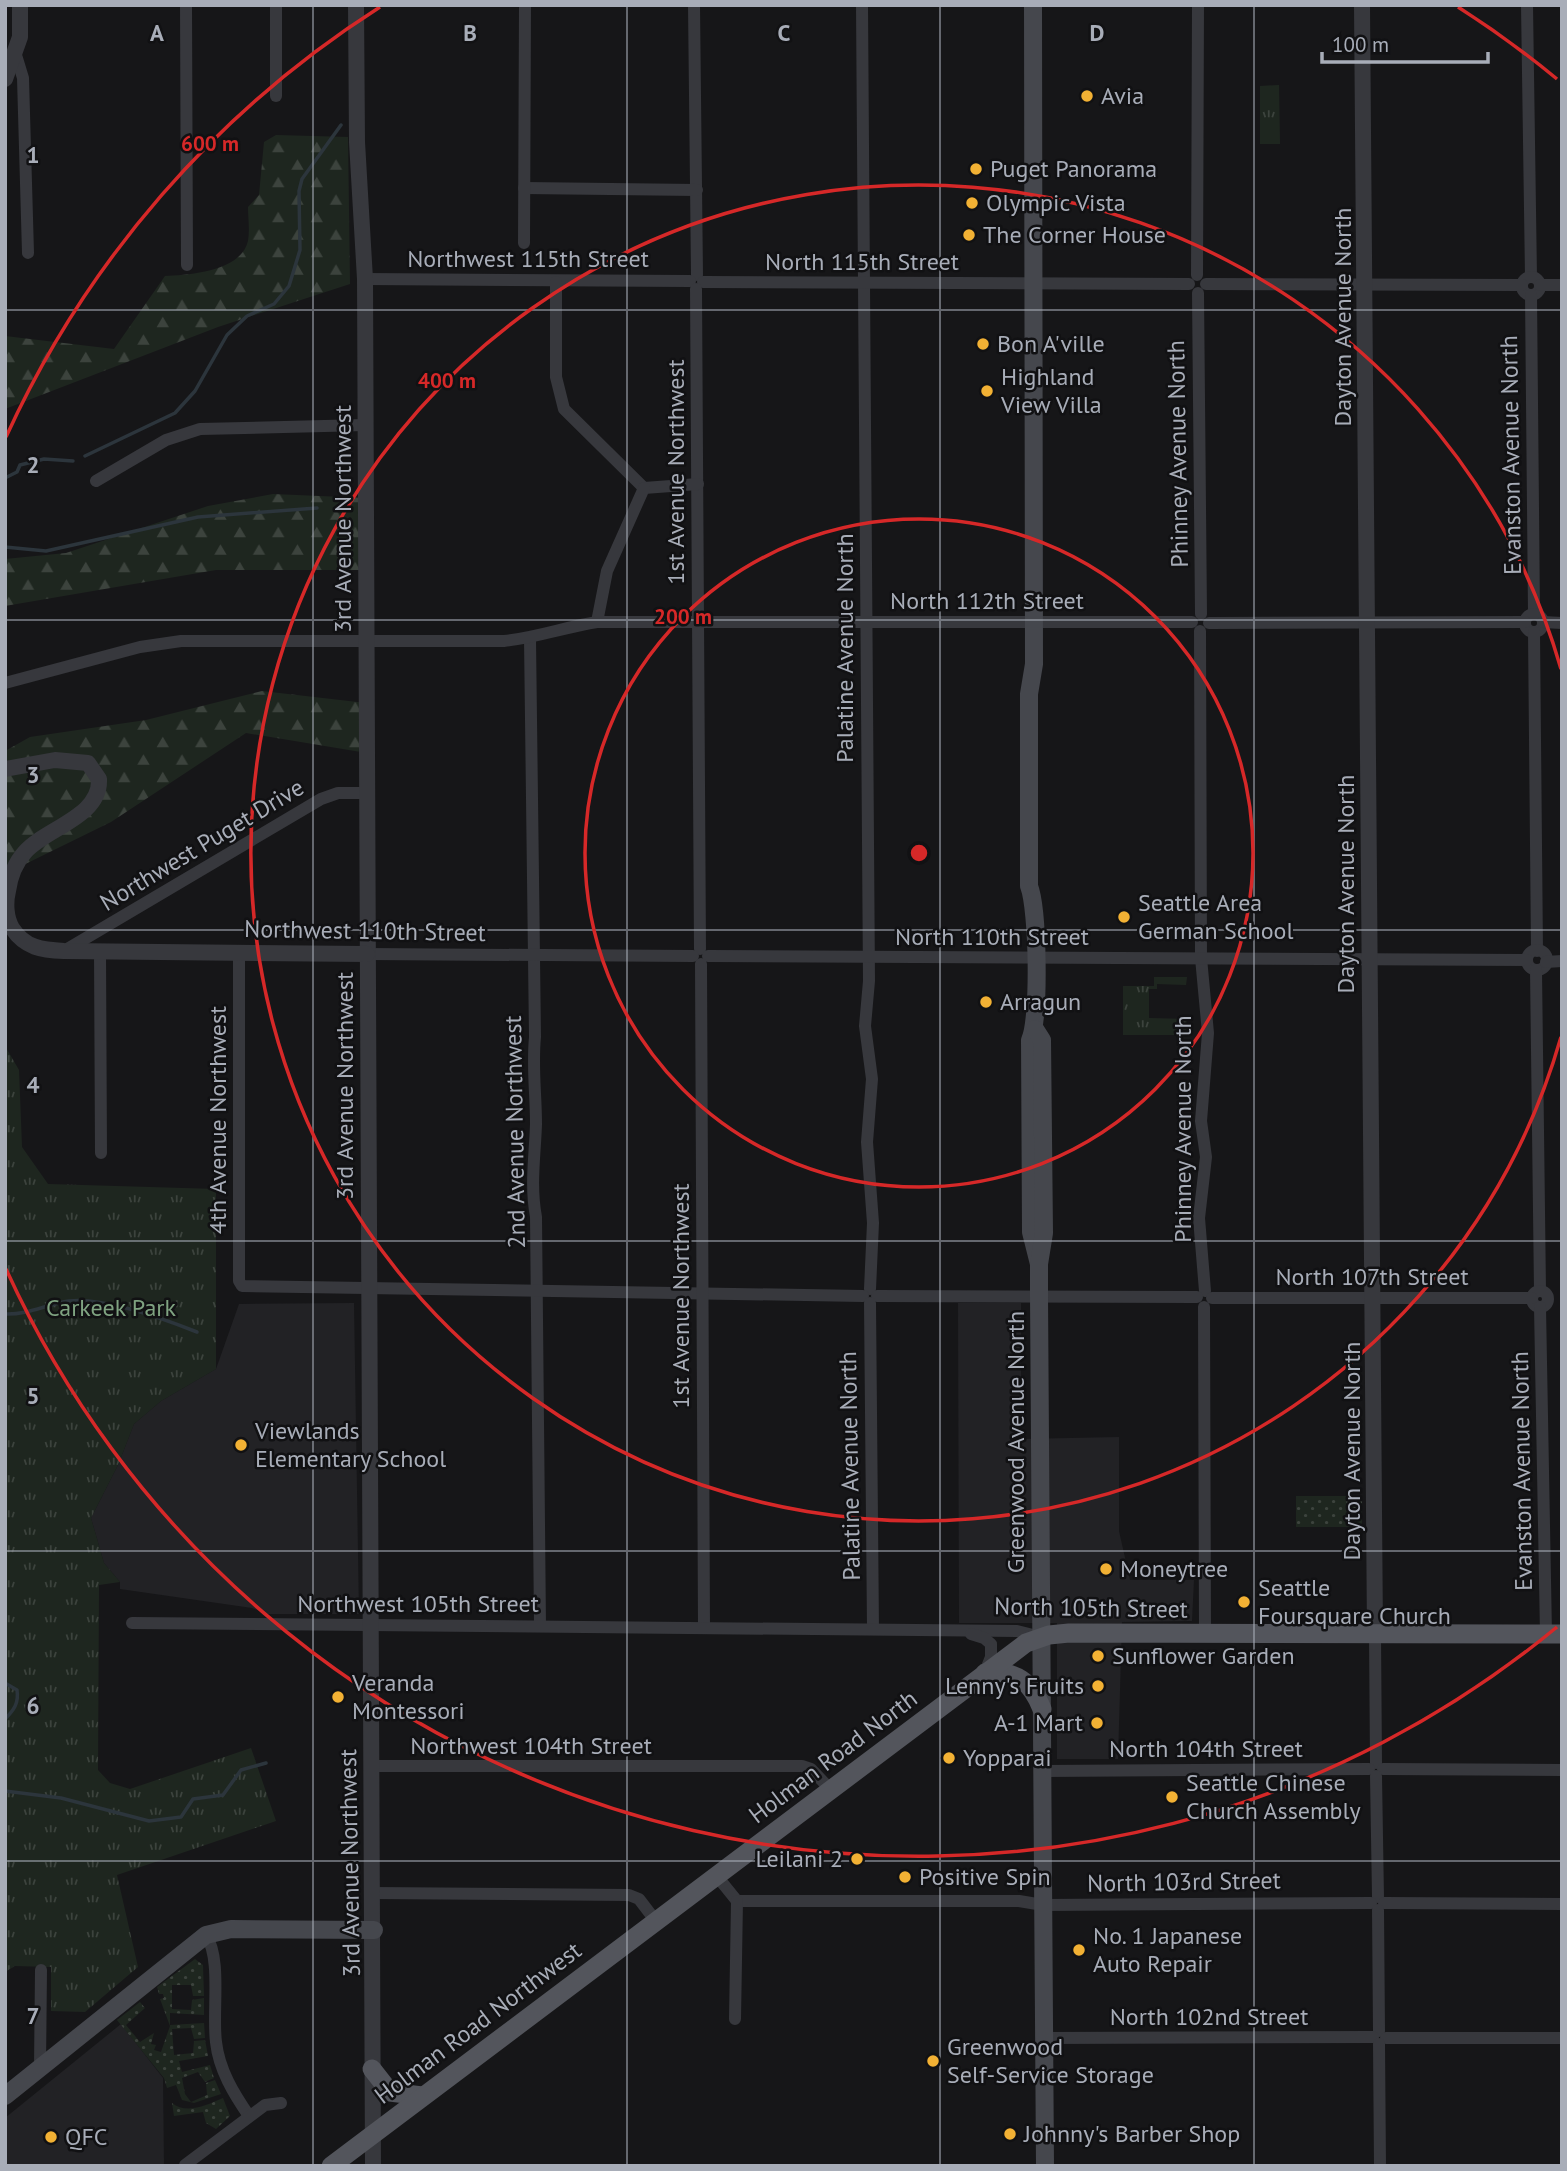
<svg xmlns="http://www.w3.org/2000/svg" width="1567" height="2171" font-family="'PT Sans',sans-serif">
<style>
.built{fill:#222225}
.grass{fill:url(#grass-dots)}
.forest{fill:url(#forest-firs)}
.park{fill:url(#park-tufts)}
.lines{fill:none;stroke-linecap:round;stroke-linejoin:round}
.stream{stroke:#2c353c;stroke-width:3.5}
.minor{stroke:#37383d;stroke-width:12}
.tertiary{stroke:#37383d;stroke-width:16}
.secondary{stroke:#45474d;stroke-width:18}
.primary{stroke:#53555c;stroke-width:19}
.grid{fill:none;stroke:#a8adb8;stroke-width:2;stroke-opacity:0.55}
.ring{fill:none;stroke:#d62828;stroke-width:3.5}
.poi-dot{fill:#f2b134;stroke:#111113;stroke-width:2.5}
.labels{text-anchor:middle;stroke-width:5;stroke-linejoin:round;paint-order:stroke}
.poi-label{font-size:24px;fill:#a8adb8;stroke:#111113;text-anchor:start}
.street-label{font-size:24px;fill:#a8adb8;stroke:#111113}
.park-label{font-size:24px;fill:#7fa381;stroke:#111113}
.grid-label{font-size:23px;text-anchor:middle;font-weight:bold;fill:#a8adb8;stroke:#111113;stroke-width:5;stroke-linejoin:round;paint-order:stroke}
.centre{fill:#d62828;stroke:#111113;stroke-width:3.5}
.ring-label{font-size:21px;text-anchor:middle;font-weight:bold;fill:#d62828;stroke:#111113;stroke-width:5;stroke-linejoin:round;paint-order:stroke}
</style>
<defs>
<pattern id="grass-dots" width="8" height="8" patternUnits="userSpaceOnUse" patternTransform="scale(1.75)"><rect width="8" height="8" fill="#1e261f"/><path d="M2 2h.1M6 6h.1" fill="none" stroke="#3c433d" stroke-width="1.8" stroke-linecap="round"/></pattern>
<pattern id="forest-firs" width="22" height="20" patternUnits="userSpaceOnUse" patternTransform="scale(1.75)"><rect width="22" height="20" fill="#1e261f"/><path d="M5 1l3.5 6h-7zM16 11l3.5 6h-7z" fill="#3c433d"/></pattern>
<pattern id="park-tufts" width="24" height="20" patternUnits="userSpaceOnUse" patternTransform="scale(1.75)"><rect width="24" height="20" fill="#1e261f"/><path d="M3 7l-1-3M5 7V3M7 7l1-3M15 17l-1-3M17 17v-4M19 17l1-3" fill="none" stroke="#3c433d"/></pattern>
</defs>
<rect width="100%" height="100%" fill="#161618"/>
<g class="built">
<polygon points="354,1303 359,1614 267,1614 252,1608 120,1589 120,1582 104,1563 91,1518 118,1465 134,1424 161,1401 216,1369 239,1304"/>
<polygon points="958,1303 1021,1303 1021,1439 1119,1437 1119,1531 1130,1580 1194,1580 1192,1621 1122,1622 1118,1759 1057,1759 1057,1623 959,1623"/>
<polygon points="121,2024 163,2078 164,2166 5,2166 5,2118"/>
</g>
<g class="grass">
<rect x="1296" y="1496" width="66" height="31"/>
<polygon points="195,1959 203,1965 204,1996 193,1996 191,1985 172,1985 172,2009 191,2010 192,2000 204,1998 204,2015 170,2013 170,2025 204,2023 205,2038 194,2039 191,2028 172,2029 174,2055 193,2053 194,2041 205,2040 208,2056 179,2061 182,2072 210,2065 214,2078 205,2082 198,2072 182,2078 185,2094 191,2102 207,2095 206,2083 215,2080 221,2094 194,2103 182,2100 176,2085 167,2088 164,2078 117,2020 140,2002 145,2008 126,2025 140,2042 154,2033 151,2044 156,2045 154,2050 161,2052 170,2026 160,1999 164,1998 163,1994 159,1994 157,1987"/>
<path d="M223,2098L230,2116L216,2129L206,2123L203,2112L174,2116L172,2103C186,2115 207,2105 223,2098Z"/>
</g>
<g class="forest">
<path d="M276,135L348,137L350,284L218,327L5,409V336L114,349L165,276C191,275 241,271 248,241C250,230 248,217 248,207L259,195L264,142Z"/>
<polygon points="273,494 366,498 366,570 216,570 5,606 5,559 66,553 208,506"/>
<polygon points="262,691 366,703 367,753 246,733 111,822 5,874 5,751 30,737 146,720"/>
</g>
<g class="park">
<polygon points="1279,85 1280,144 1260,144 1260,86"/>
<polygon points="1154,977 1187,977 1186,985 1157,984 1157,989 1149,989 1149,1018 1187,1019 1187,1035 1123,1035 1123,986 1154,986"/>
<polygon points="5,1046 19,1070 22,1147 48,1184 216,1189 216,1369 161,1401 134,1424 118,1465 91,1518 104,1563 120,1582 99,1585 98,1770 110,1783 130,1789 251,1748 276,1821 117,1875 138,1967 85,2012 51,2011 51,1967 15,1966 5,1972"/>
</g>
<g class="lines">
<g class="stream">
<polyline points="85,456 175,413 195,391 227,335 247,316 274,304 289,286 300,250 299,191 302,179 341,125"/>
<polyline points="5,478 17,472 20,465 44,459 73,461"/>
<polyline points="5,547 46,551 198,517 317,508"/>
<path d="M5,1314C28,1315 47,1304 69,1301C105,1297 164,1319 197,1332"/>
<path d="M5,1683L17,1690C19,1703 14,1710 5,1719"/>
<polyline points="5,1791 61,1798 149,1821 181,1817 193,1799 223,1795 241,1770 266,1763"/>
</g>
<g class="minor">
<polyline points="186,5 187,265"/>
<polyline points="694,5 697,275"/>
<polyline points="862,5 869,981 865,1026 872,1079 867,1142 873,1223 870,1289"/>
<polyline points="1527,5 1531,277"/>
<polyline points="16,55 23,78 28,253"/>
<polyline points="276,96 276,5"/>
<polyline points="524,188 697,190"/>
<polyline points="524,243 525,5"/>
<polyline points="1197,275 1198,5"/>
<circle cx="1531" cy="286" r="9"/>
<polyline points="365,279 690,281"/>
<polyline points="556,282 556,377 564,409 644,488"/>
<polyline points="703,282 1189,284"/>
<polyline points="1206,284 1522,285"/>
<polyline points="1540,285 1562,285"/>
<polyline points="696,289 700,949"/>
<polyline points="1198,293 1201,614"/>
<polyline points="1531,295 1534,614"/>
<polyline points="96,481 166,440 200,429 365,425"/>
<polyline points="644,488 698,484"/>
<circle cx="1534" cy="623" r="9"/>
<polyline points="597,622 607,571 644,488"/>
<polyline points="1543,622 1562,623"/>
<polyline points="1209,623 1525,622"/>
<polyline points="1200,631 1201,958 1208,1033 1201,1121 1206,1157 1199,1218 1205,1291"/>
<polyline points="1534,632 1537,951"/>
<path d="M530,639L535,1037C532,1067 536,1094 536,1124C535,1156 530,1185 536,1217L540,1626"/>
<path d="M5,683L140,647L181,641H504C536,638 565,627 597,622H1192"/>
<circle cx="1537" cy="960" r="10"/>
<polyline points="64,951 321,799 338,793 367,793"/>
<polyline points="100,951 101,1153"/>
<polyline points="239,953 239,1281 242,1286 863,1296"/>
<polyline points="367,954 693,956"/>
<polyline points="708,956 1527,960"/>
<polyline points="1546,962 1562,961"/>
<polyline points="701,964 704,1628"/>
<polyline points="1536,970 1540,1291"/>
<circle cx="1540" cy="1299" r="8"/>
<polyline points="877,1296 1197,1297"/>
<polyline points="1212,1298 1532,1298"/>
<polyline points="870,1303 873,1629"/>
<polyline points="1204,1307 1205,1633"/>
<polyline points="1540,1307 1546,1634"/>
<polyline points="132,1623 917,1630 1017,1631 1041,1637"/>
<polyline points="971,1634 984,1638 991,1644 991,1657 985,1672"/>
<polyline points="1375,1634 1376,1763"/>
<polyline points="371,1766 802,1766 811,1769 830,1789"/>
<polyline points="1383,1769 1562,1770"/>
<polyline points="1043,1771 1369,1769"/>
<polyline points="1376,1776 1378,1897"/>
<polyline points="716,1875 737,1901 1019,1901 1043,1905 1371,1903"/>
<polyline points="372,1893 629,1895 639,1899 655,1920"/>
<polyline points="1384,1903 1562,1904"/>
<polyline points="1378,1910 1379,2031"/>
<path d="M206,1935C222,1959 212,2012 216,2042C219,2070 234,2094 249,2116"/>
<polyline points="735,2019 737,1901"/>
<polyline points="1044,2038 1373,2037"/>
<polyline points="1386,2038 1562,2038"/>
<polyline points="1379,2044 1380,2166"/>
<polyline points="40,2067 41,1970"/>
<polyline points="185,2165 265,2105 281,2103"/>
</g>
<g class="tertiary">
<polyline points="356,5 357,142 365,279 373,2166"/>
<polyline points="1362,5 1375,1634"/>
<polyline points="5,79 20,37 20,5"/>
<path d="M5,769L55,760L88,763L99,779C101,817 46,828 25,852C15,863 10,877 8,891C5,903 6,918 12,928C25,948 42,950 64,951L367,954"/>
</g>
<g class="secondary">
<path d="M1033,5L1034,664L1029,694V886C1038,909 1040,1019 1030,1040L1031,1232L1039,1264"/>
<polyline points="1035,1029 1042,1040 1044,1233 1039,1264 1039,1296 1045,2166"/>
<polyline points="5,2096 206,1935 231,1929 374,1930"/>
</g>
<g class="primary">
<path d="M985,1673C1016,1670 1031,1681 1042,1709"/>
<polyline points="372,2069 390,2092 422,2096"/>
<polyline points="331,2166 1026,1643 1049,1635 1069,1633 1562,1634"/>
</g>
</g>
<path class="grid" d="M313,5V2166M627,5V2166M940,5V2166M1254,5V2166M5,310H1562M5,620H1562M5,930H1562M5,1241H1562M5,1551H1562M5,1861H1562"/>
<g class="ring">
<circle cx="919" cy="853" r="334"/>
<path d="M1561 1037A668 668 0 1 1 1561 669"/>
<path d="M1557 1627A1003 1003 0 0 1 6 1269M6 437A1003 1003 0 0 1 380 7M1458 7A1003 1003 0 0 1 1557 79"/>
</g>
<g class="poi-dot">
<circle cx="1087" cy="96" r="7"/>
<circle cx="976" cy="169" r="7"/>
<circle cx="972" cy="203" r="7"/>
<circle cx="969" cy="235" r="7"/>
<circle cx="983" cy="344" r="7"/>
<circle cx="987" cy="391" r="7"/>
<circle cx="1124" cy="917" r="7"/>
<circle cx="986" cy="1002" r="7"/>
<circle cx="241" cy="1445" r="7"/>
<circle cx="1106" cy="1569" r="7"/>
<circle cx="1244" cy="1602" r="7"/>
<circle cx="1098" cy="1656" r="7"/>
<circle cx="1098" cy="1686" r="7"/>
<circle cx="338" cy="1697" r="7"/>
<circle cx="1097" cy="1723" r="7"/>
<circle cx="949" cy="1758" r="7"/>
<circle cx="1172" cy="1797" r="7"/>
<circle cx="857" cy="1859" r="7"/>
<circle cx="905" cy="1877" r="7"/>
<circle cx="1079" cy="1950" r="7"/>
<circle cx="933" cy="2061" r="7"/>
<circle cx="1010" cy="2134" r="7"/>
<circle cx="51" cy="2137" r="7"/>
</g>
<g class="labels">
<g class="poi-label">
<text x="1101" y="104">Avia</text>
<text x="990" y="177">Puget Panorama</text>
<text x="986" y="211">Olympic Vista</text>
<text x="983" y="243">The Corner House</text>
<text x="997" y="352">Bon A'ville</text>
<text x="1001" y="385">Highland<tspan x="1001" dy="28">View Villa</tspan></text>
<text x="1138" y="911">Seattle Area<tspan x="1138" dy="28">German School</tspan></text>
<text x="1000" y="1010">Arragun</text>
<text x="255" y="1439">Viewlands<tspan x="255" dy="28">Elementary School</tspan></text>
<text x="1120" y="1577">Moneytree</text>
<text x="1258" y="1596">Seattle<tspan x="1258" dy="28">Foursquare Church</tspan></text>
<text x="1112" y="1664">Sunflower Garden</text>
<text x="352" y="1691">Veranda<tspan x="352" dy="28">Montessori</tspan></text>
<text x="1084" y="1694" text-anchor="end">Lenny's Fruits</text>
<text x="1083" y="1731" text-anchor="end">A-1 Mart</text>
<text x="963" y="1766">Yopparai</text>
<text x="1186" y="1791">Seattle Chinese<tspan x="1186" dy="28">Church Assembly</tspan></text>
<text x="843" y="1867" text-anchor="end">Leilani 2</text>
<text x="919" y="1885">Positive Spin</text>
<text x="1093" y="1944">No. 1 Japanese<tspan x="1093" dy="28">Auto Repair</tspan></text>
<text x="947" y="2055">Greenwood<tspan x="947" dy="28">Self-Service Storage</tspan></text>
<text x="1024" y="2142">Johnny's Barber Shop</text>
<text x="65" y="2145">QFC</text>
</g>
<g class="street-label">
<text x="528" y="267">Northwest 115th Street</text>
<text x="862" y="270">North 115th Street</text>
<text transform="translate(1343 317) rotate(-90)" y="8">Dayton Avenue North</text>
<text transform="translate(1178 454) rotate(-91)" y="8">Phinney Avenue North</text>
<text transform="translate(1511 455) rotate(-91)" y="8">Evanston Avenue North</text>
<text transform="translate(676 472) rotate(-90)" y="8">1st Avenue Northwest</text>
<text transform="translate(343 519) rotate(-90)" y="8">3rd Avenue Northwest</text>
<text x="987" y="609">North 112th Street</text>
<text transform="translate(845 648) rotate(-90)" y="8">Palatine Avenue North</text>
<text transform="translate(202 845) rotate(-31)" y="8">Northwest Puget Drive</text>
<text transform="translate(1346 884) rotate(-90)" y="8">Dayton Avenue North</text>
<text transform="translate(365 931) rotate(1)" y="8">Northwest 110th Street</text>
<text x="992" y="945">North 110th Street</text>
<text transform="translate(345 1086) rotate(-90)" y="8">3rd Avenue Northwest</text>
<text transform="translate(218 1120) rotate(-90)" y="8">4th Avenue Northwest</text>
<text transform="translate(1183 1129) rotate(-90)" y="8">Phinney Avenue North</text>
<text transform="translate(515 1132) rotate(-91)" y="8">2nd Avenue Northwest</text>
<text x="1372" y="1285">North 107th Street</text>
<text transform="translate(681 1296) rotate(-90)" y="8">1st Avenue Northwest</text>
<text transform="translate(1016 1442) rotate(-90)" y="8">Greenwood Avenue North</text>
<text transform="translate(1352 1451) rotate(-90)" y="8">Dayton Avenue North</text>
<text transform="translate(850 1466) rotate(-91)" y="8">Palatine Avenue North</text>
<text transform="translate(1522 1471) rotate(-91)" y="8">Evanston Avenue North</text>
<text x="418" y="1612">Northwest 105th Street</text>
<text transform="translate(1091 1608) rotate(1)" y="8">North 105th Street</text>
<text x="531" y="1754">Northwest 104th Street</text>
<text x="1206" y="1757">North 104th Street</text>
<text transform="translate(833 1757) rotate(-37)" y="8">Holman Road North</text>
<text transform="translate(350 1863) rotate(-91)" y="8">3rd Avenue Northwest</text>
<text transform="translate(1184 1882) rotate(-1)" y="8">North 103rd Street</text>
<text x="1209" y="2025">North 102nd Street</text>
<text transform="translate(478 2023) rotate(-37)" y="8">Holman Road Northwest</text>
</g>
<g class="park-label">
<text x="111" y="1316">Carkeek Park</text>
</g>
</g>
<g class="grid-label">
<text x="157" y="41">A</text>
<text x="470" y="41">B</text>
<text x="784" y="41">C</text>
<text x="1097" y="41">D</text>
<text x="33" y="163">1</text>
<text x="33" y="473">2</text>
<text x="33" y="783">3</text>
<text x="33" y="1093">4</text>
<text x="33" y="1404">5</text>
<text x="33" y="1714">6</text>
<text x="33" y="2024">7</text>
</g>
<circle cx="919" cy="853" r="10" class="centre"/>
<g class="ring-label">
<text x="210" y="151">600 m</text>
<text x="447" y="388">400 m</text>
<text x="683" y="624">200 m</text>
</g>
<rect width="1567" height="2171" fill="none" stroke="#a8adb8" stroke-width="14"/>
<path d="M1322 52v10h166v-10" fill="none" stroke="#a8adb8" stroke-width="3.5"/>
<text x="1332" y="52" font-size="21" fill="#a8adb8" stroke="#111113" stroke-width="5" paint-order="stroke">100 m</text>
</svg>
